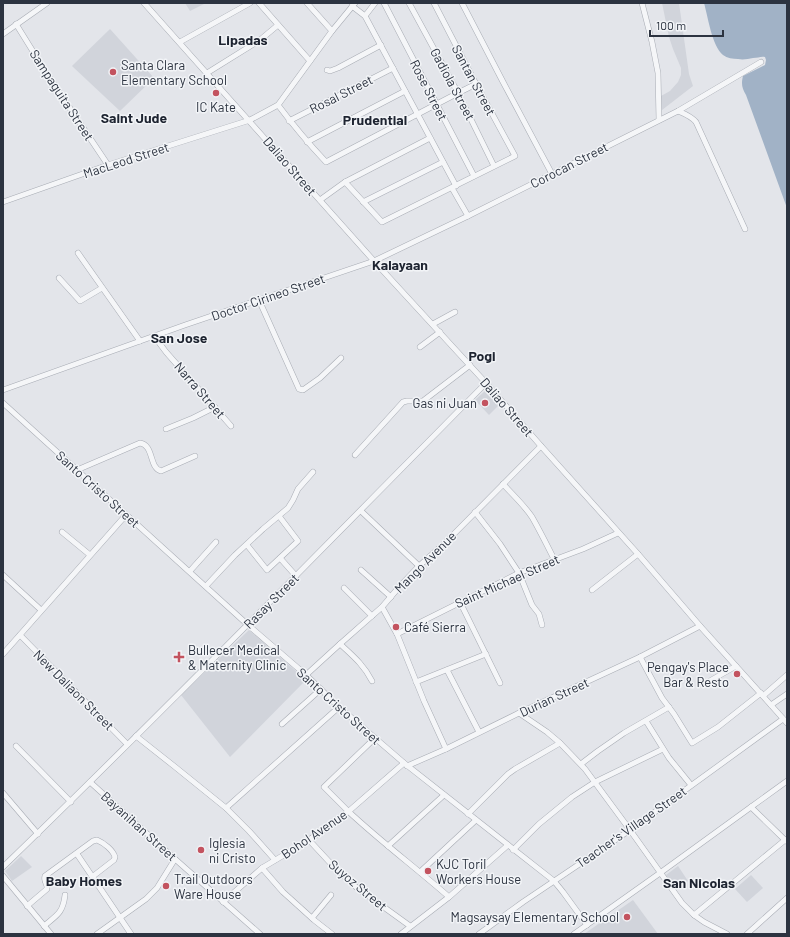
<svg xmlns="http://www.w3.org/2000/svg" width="790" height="937" font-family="Barlow,sans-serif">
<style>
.built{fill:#d1d4db}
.water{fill:#a1b2c6}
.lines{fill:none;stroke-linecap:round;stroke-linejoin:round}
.minor-casing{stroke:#a8acb4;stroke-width:6}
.minor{stroke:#f5f6f8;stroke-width:5}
.poi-dot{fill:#c3535f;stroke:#f2f4f7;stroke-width:1.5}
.labels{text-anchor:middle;stroke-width:3;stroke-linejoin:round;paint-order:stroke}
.poi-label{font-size:13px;fill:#2c3340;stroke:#f2f4f7;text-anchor:start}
.street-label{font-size:13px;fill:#2c3340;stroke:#f2f4f7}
.neighbourhood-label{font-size:14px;font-weight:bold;fill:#1e2431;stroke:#f2f4f7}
</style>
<rect width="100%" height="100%" fill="#e3e5ea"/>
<g class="built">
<polygon points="185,3 206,3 190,11"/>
<polygon points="662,3 679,3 689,74 693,86 662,110 661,96 670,91 678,82 681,75 681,68 673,49 669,37"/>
<polygon points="110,29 154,78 120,111 72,66"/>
<polygon points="486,390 499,405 489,415 475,400"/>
<polygon points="249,630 306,680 230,757 181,695"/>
<polygon points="21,856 32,867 12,881 5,871"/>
<polygon points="678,866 688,881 675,889 666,875"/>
<polygon points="751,875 763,888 747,902 735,889"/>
<polygon points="633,900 658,934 584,934"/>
</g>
<path class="water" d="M704,3H787V208L746,95C742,88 741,84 743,76L765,65L766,60L765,57C761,56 758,58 753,58C748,59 743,60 738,59C733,59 727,58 723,55C712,46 708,17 704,3Z"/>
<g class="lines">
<defs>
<g id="minor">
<polyline points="144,3 374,261 486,383 541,446 638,554 700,626 787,723"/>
<polyline points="259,3 310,61"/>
<polyline points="307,3 332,31"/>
<polyline points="384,3 474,176"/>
<polyline points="409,3 458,93 494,166"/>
<polyline points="462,3 502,80 552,174"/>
<polyline points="642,3 652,42 658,73 659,120"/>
<polyline points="352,6 365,16 456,186"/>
<polyline points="365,16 375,3"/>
<polyline points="16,24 47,74 108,165"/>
<polyline points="3,34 47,3"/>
<polyline points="180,42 250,3"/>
<polyline points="327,70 330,71 338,68 381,45"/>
<polyline points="207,73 260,40 278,25"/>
<path d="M278,105C293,125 309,144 326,162L458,93L476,84"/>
<path d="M678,111C685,114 691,116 696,122L745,229"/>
<polyline points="289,121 393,68"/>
<polyline points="307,142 405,91"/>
<polyline points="345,182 382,222 515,156 476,84 434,3"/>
<polyline points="452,188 468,216"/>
<polyline points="320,200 345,182 430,138"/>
<polyline points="3,202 108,165 250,120 278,105 332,31 355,3"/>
<polyline points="363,202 443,162"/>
<polyline points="78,253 140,341"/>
<polyline points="59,278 80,301 102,288"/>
<polyline points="259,300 299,389 303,390 320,378 341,358"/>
<polyline points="433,324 455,312"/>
<polyline points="154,336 166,352 231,426"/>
<polyline points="420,347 440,332"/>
<polyline points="3,390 185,325 374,261 468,216 678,111 761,62"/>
<polyline points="3,403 248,625 306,675 339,707 404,763 554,881 563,892 587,925"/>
<polyline points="166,429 193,418 215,407"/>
<polyline points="355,455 403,402 407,401 423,401 470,365"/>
<path d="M77,470L140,443C154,445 149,468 161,471L195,456"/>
<path d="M503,484C513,495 524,505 532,517C540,531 547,545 554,559"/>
<polyline points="361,511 419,566"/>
<polyline points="475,512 500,544 519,573 532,605 539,614 542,625"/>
<polyline points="62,532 90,555"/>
<polyline points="247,545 267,570 298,541 279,516"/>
<polyline points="280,558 296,576"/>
<polyline points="361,570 391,597"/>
<polyline points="190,571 216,542"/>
<polyline points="3,575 41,610"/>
<polyline points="206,586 235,555 263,529 288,508 293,500 298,489 313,472"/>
<polyline points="344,588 372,616"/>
<polyline points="592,590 638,554"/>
<polyline points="460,602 500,683"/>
<polyline points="382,607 397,634 424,701 446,749"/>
<polyline points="397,634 519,573 583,549 618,533"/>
<polyline points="20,635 127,744"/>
<path d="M340,644C353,656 364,665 372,681"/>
<polyline points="3,654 126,515"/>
<polyline points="640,657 662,698 674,714 692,743 718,727 761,693"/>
<polyline points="447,670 479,732"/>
<polyline points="306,675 340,644 382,607 400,586 419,566 447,541 541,446"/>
<polyline points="416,682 486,654"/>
<polyline points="708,682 736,666"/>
<polyline points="763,696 787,675"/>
<polyline points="771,705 787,694"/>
<polyline points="519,713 547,732 560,743 585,769 630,830 682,903 694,915 704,922 727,934"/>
<polyline points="646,721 669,758 691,785"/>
<polyline points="282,724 321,689"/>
<polyline points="136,736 174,766 226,808 249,831 275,860"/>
<path d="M375,738L324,787C332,795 340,803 348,811C380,841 416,868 449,897"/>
<polyline points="16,746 71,802"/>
<polyline points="581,764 598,751 624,733 669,707"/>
<polyline points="407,766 446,749 519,713 640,657 700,626"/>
<polyline points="90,782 175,859 260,934"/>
<polyline points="3,793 38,834"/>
<polyline points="751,807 786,841"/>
<polyline points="226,808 339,707"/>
<polyline points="468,814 508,774 515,769 560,743"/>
<polyline points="309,840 334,867 356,887 410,926"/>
<polyline points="388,846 444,795"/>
<polyline points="513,850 539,824 572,797 595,782 663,749"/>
<polyline points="77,854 131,934"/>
<path d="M3,867C167,708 326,545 486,383"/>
<polyline points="262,868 283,892 314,920 332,934"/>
<polyline points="420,872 476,820"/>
<polyline points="3,876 51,934"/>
<polyline points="223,902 262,868 309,840 349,811 404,763"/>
<path d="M27,906L47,889C48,884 43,881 45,876L93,841L97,840C104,843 113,850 115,857L114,860L92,877"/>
<polyline points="694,915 785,840"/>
<polyline points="312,918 331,895"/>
<path d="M44,926C57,915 63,913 65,895"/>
<polyline points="97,934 146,899 157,888 175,859"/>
<polyline points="401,934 449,897 508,845"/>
<polyline points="479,934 523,902 630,830 783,719"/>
<polyline points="574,934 660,873 751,807 787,781"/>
<polyline points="747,934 787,898"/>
</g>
</defs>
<use href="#minor" class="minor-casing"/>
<use href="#minor" class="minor"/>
</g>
<g class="poi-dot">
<circle cx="113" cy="72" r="4"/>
<circle cx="216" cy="93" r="4"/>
<circle cx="485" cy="403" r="4"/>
<circle cx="396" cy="627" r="4"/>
<path d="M177 651h4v4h4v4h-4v4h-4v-4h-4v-4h4z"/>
<circle cx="737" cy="674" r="4"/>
<circle cx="201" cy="850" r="4"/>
<circle cx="428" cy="871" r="4"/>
<circle cx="166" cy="886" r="4"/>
<circle cx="627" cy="917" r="4"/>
</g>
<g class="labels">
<g class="poi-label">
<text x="121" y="70">Santa Clara<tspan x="121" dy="15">Elementary School</tspan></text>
<text x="216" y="112" text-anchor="middle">IC Kate</text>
<text x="477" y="408" text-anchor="end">Gas ni Juan</text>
<text x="404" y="632">Café Sierra</text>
<text x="188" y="655">Bullecer Medical<tspan x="188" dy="15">&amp; Maternity Clinic</tspan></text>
<text x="729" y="672" text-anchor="end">Pengay's Place<tspan x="729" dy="15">Bar &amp; Resto</tspan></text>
<text x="209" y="848">Iglesia<tspan x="209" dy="15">ni Cristo</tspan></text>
<text x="436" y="869">KJC Toril<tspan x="436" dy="15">Workers House</tspan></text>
<text x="174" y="884">Trail Outdoors<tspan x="174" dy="15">Ware House</tspan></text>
<text x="619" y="922" text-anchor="end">Magsaysay Elementary School</text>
</g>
<g class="street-label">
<text transform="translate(474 80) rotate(62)" y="5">Santan Street</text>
<text transform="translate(453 84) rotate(62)" y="5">Gadiola Street</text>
<text transform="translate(429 90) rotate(63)" y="5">Rose Street</text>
<text transform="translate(341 94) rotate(-27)" y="5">Rosal Street</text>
<text transform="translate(62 95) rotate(57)" y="5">Sampaguita Street</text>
<text transform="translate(126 160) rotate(-18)" y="5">MacLeod Street</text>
<text transform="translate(569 165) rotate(-27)" y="5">Corocan Street</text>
<text transform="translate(290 166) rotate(49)" y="5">Daliao Street</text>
<text transform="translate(268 297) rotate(-19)" y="5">Doctor Cirineo Street</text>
<text transform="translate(200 390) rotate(49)" y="5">Narra Street</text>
<text transform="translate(507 407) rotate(49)" y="5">Daliao Street</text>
<text transform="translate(98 489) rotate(42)" y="5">Santo Cristo Street</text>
<text transform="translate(425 562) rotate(-45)" y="5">Mango Avenue</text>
<text transform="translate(507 581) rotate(-24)" y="5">Saint Michael Street</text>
<text transform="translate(271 601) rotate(-45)" y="5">Rasay Street</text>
<text transform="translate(74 690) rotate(45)" y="5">New Daliaon Street</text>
<text transform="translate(554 697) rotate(-25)" y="5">Durian Street</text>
<text transform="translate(339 706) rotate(42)" y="5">Santo Cristo Street</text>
<text transform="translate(139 826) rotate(42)" y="5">Bayanihan Street</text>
<text transform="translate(631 827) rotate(-35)" y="5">Teacher's Village Street</text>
<text transform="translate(314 834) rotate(-34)" y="5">Bohol Avenue</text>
<text transform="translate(358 885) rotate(40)" y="5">Suyoz Street</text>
</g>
<g class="neighbourhood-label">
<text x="243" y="45">Lipadas</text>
<text x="134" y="123">Saint Jude</text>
<text x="375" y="125">Prudential</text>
<text x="400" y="270">Kalayaan</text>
<text x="179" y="343">San Jose</text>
<text x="482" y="361">Pogi</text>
<text x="84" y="886">Baby Homes</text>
<text x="699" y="888">San Nicolas</text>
</g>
</g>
<rect width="790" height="937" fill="none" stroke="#2c3340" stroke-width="8"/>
<path d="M650 30v6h73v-6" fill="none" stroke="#2c3340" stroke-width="2"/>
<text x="656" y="30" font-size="12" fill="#2c3340" stroke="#f2f4f7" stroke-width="3" paint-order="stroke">100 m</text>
</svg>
